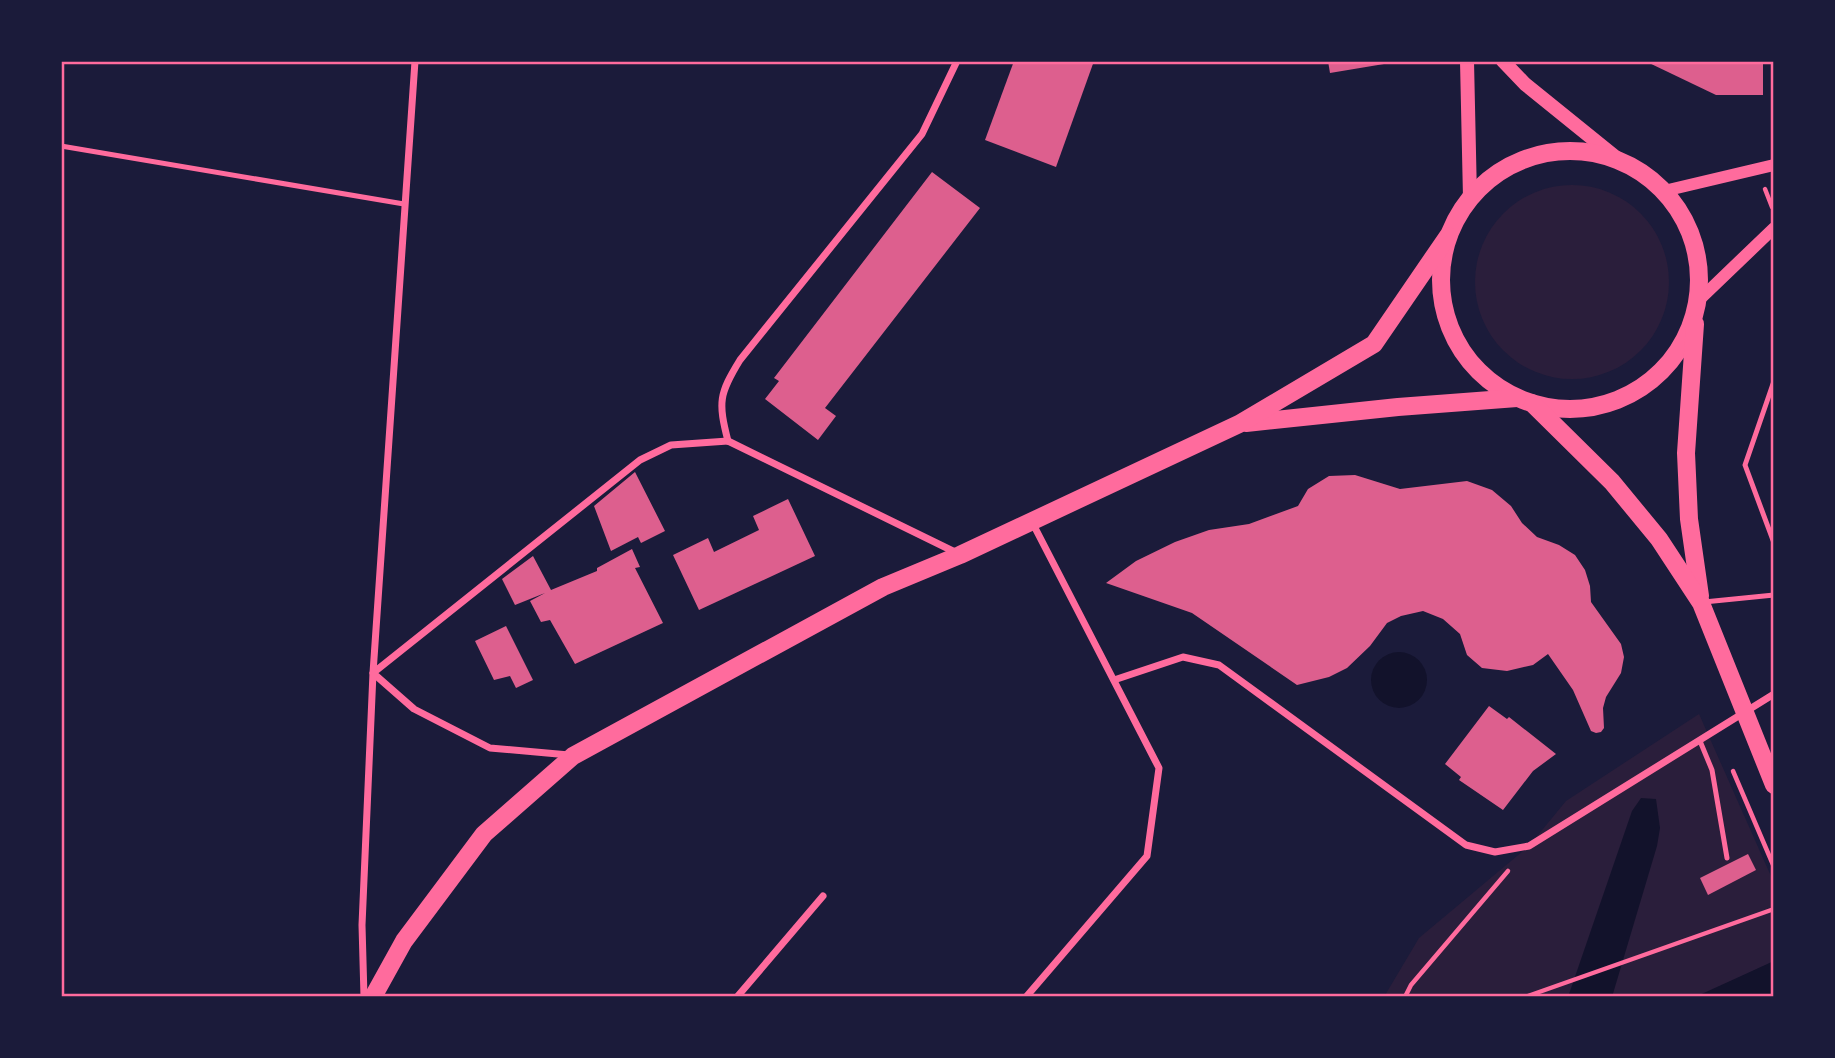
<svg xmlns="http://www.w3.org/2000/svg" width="1835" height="1058" font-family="Commissioner,sans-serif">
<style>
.green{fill:#2a1e3b}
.water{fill:#12122b}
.building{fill:#dd5f8e}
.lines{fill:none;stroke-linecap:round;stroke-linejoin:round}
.path{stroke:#ff6b9d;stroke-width:4.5}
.service{stroke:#ff6b9d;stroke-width:5}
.minor{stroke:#ff6b9d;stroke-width:7}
.tertiary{stroke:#ff6b9d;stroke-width:12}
.secondary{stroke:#ff6b9d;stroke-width:14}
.primary{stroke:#ff6b9d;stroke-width:18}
.neatline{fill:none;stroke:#ff6b9d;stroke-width:2.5}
</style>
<rect width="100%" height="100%" fill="#1b1b3a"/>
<g class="green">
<circle cx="1572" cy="282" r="97"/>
<polygon points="1699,714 1774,883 1774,961 1698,997 1384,997 1419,938 1529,846 1566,801"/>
</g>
<g class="water">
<circle cx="1399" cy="680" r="28"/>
<polygon points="1641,798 1656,799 1660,828 1657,846 1612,997 1568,997 1632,811"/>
<polygon points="1774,961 1774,997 1695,997"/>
</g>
<g class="building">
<polygon points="1014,61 1094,61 1056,167 985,140"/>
<polygon points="1328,61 1390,61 1390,63 1330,73"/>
<polygon points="1645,61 1763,61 1763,95 1716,95"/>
<polygon points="932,172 980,208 825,408 836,416 818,440 765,399 779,381 774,378"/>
<polygon points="635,472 665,531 641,543 638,537 611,551 594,506"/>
<polygon points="1355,475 1400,489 1467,481 1492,490 1511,506 1522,523 1537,537 1559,545 1575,555 1585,570 1590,586 1591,602 1621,644 1624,657 1621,673 1606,697 1603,708 1604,728 1601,732 1596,733 1591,731 1573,690 1548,654 1533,665 1507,671 1482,668 1467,655 1460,634 1443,619 1423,611 1401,616 1387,623 1370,646 1347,668 1329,677 1297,685 1192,613 1106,583 1136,561 1175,542 1209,530 1249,524 1298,506 1308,489 1329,476"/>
<polygon points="788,499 815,556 699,610 673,555 708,538 714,552 759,530 753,516"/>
<polygon points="632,549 640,567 635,568 663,623 575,664 550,620 541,622 530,601 545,593 515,605 502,579 533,556 551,590 597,571 597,568"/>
<polygon points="506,626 533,680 516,688 510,676 494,680 475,641"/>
<polygon points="1489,706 1507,719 1509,717 1556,754 1533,771 1503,810 1459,780 1461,777 1445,764"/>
<polygon points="1748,854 1756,870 1708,895 1700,878"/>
</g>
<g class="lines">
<g class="path">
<polyline points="1765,189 1772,207"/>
<polyline points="1733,771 1774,867"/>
<polyline points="1405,997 1411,985 1508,871"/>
<polyline points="1525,997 1774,909"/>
</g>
<g class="service">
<polyline points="61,146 404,204"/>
<polyline points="1774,381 1745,465 1774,543"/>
<polyline points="1704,602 1774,595"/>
<polyline points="1700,741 1712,770 1727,858"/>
</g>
<g class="minor">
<path d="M728,441C718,402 719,394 740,360L922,134L957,61"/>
<polyline points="728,441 957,553"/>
<polyline points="1114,680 1183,657 1219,665 1466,845 1495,852 1529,846 1774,694"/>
<polyline points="569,755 490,748 414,709 373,673 640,460 671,445 728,441"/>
<polyline points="364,997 362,925 373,673 415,61"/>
<polyline points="737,997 823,896"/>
<polyline points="1026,997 1147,856 1159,768 1032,522"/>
</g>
<g class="tertiary">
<polyline points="1664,191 1774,165"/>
<polyline points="1698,301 1774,228"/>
</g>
<g class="secondary">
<polyline points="1467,61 1470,198"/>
<polyline points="1503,61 1525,84 1619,160"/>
</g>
<g class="primary">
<circle cx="1570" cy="280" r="129"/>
<polyline points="1695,324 1686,453 1689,519 1700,596"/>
<polyline points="1532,403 1612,482 1659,539 1701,603 1774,785"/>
<polyline points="1246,423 1398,407 1517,398"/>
<polyline points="373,997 404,941 484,834 573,756 883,587 960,555 1239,424 1374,344 1448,236"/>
</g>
</g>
<rect width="1835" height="1058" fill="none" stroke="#1b1b3a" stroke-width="126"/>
<rect x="63" y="63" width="1709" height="932" class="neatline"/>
</svg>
